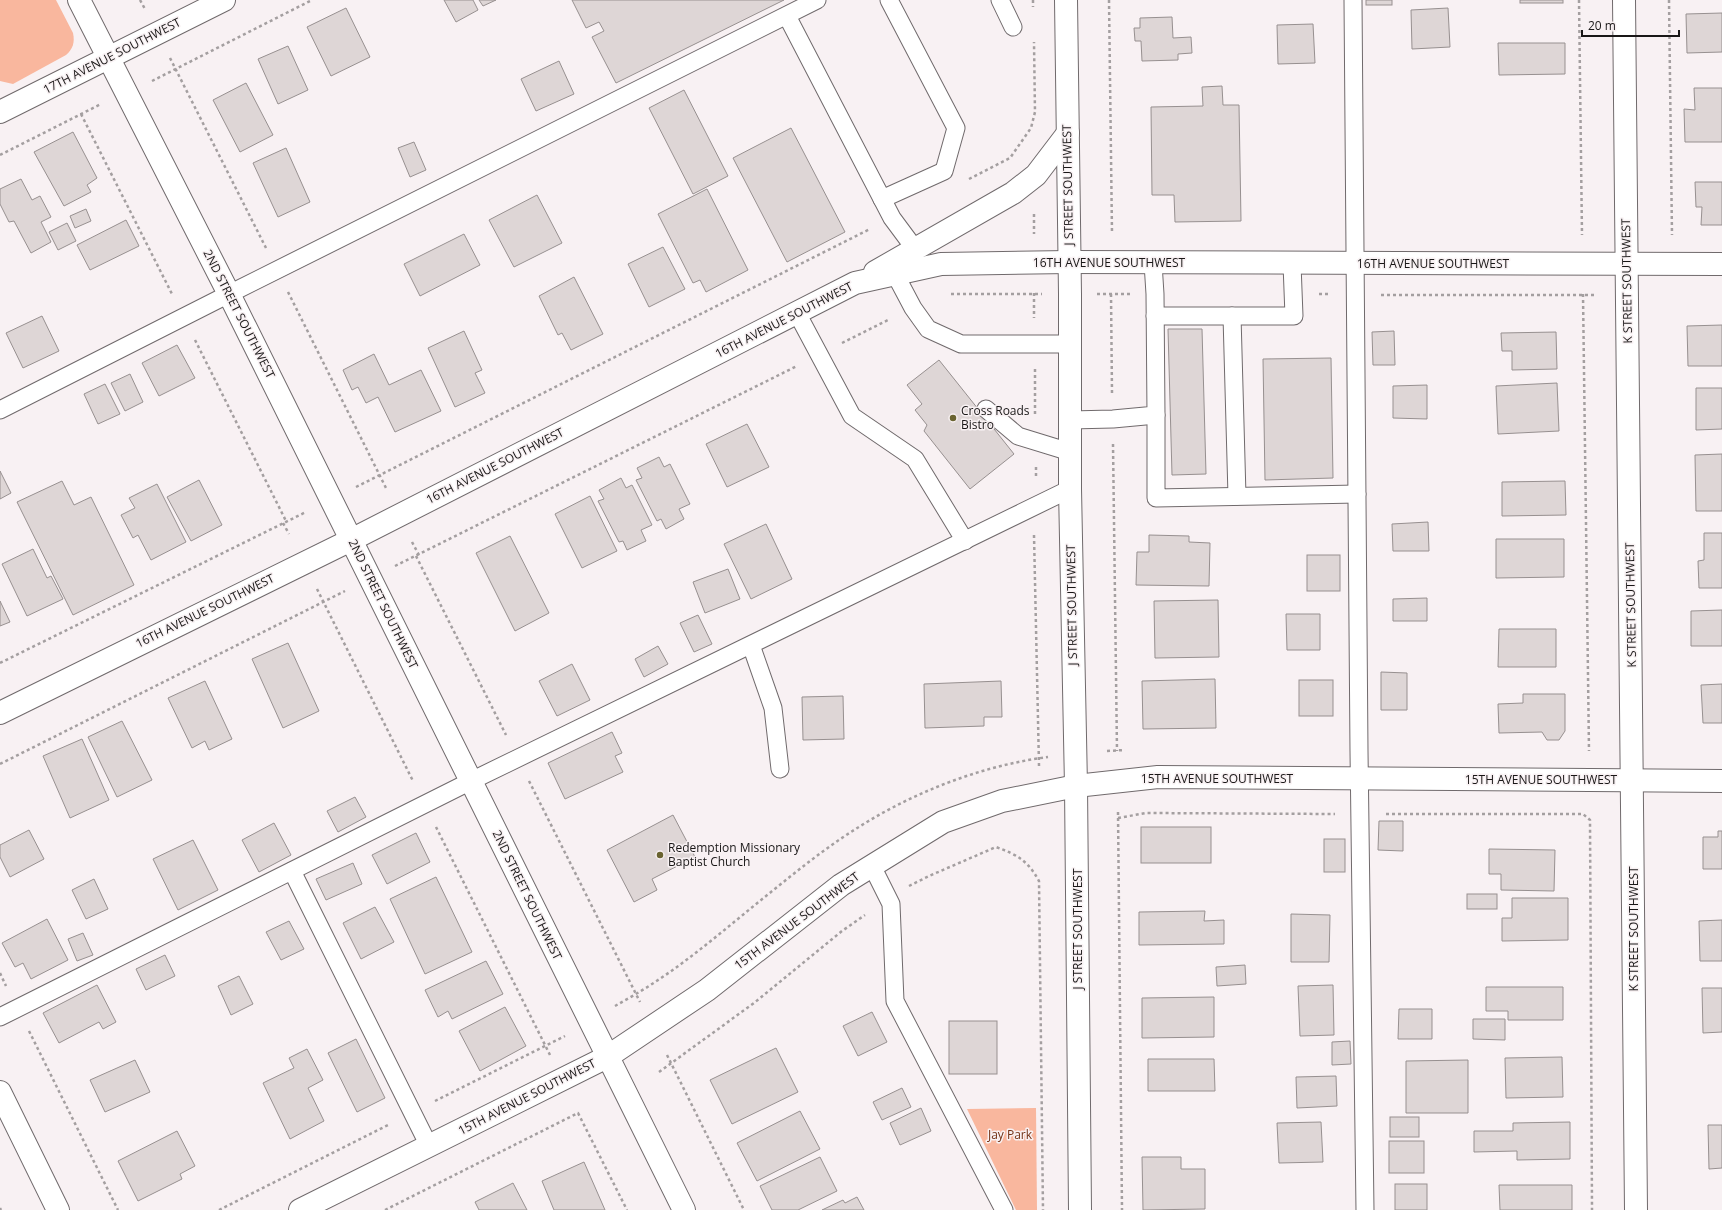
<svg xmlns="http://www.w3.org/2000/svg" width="1722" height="1210" font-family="'Open Sans',sans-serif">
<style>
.green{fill:#f9b79e}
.building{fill:#ded6d6;stroke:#979090}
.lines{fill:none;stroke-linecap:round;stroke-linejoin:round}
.lane-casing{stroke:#706a6c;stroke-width:19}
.street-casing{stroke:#706a6c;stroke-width:24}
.secondary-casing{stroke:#706a6c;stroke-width:24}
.path{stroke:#a49fa0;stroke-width:2.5;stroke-dasharray:3 3;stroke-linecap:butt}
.lane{stroke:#fff;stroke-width:17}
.street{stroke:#fff;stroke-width:22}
.secondary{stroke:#fff;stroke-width:22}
.poi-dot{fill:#696330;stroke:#f8f1f3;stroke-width:1.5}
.labels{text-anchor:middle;stroke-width:3;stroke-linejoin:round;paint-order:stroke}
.street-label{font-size:12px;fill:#191717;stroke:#f8f1f3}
.poi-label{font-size:12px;fill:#191717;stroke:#f8f1f3;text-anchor:start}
.park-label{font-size:12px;fill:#713013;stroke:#f8f1f3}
</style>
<rect width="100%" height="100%" fill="#f8f1f3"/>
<g class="green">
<path d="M0,0H56L73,33C75,42 73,49 66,55L13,84L0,81Z"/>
<polygon points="1036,1108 1037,1210 1016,1210 967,1109"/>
</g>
<g class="building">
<polygon points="444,0 473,0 478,10 456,22"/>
<polygon points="479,0 496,0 483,6"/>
<polygon points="572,0 784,0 616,83 592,37 604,31 599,22 586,28"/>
<rect x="1366" y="0" width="26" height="5"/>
<rect x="1520" y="0" width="43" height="3"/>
<polygon points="346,8 370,57 331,76 307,27"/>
<polygon points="1448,8 1450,47 1412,49 1411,10"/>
<polygon points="1722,13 1722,52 1687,53 1686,14"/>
<polygon points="1172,17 1173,38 1191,37 1192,53 1178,54 1178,60 1142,61 1141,41 1135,41 1134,28 1140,28 1140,18"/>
<polygon points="1313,24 1315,63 1278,64 1277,25"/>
<polygon points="1498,43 1565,43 1565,74 1499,75"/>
<polygon points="288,46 308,90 278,104 258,59"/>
<polygon points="559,61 574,94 536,111 521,79"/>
<polygon points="246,83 273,135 240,152 213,100"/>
<polygon points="1222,86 1223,105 1239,105 1241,221 1175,222 1174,195 1152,195 1151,107 1203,106 1202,87"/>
<polygon points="1694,88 1722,88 1722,142 1685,142 1684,109 1695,110"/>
<polygon points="684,90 728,176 693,194 649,108"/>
<polygon points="791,128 845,232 787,262 733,158"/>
<polygon points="73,132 97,178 87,185 91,192 64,206 34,152"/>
<polygon points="414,142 426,170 410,177 398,148"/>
<polygon points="286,148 310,202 278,217 253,163"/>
<polygon points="21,179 32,200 40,196 51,217 41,222 51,242 31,253 14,221 9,222 0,204 0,189"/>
<polygon points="1695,182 1722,182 1722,225 1701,225 1702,207 1696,207"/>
<polygon points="707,189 748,270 706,292 700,280 693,283 658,214"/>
<polygon points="537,195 562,243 514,267 489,220"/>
<polygon points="86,209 91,221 75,228 70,216"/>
<polygon points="126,220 139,246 90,270 77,245"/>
<polygon points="67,223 76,241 58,250 49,232"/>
<polygon points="464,234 480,265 420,296 404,264"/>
<polygon points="663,247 685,289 649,307 628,264"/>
<polygon points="574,277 603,334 571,350 562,333 558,335 539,296"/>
<polygon points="42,316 59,351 23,368 6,333"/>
<polygon points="1722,325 1722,366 1688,366 1687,326"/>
<polygon points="1168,329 1202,329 1206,474 1172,475"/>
<polygon points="464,331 482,370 475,373 485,393 455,407 428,348"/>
<polygon points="1394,331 1395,365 1373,365 1372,332"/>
<polygon points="1556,332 1557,369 1512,370 1512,351 1502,351 1501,333"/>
<polygon points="177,345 195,378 159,396 142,363"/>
<polygon points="374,354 389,385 421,370 441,411 395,432 378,397 366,403 358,387 352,390 343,370"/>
<polygon points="1331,358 1333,478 1265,480 1263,359"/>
<polygon points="939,360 1014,454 970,489 924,431 927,425 915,410 922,404 907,385"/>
<polygon points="130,374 143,402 125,411 111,383"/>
<polygon points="1557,383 1559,431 1498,434 1496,386"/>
<polygon points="105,384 120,414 98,424 84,394"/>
<polygon points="1427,385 1427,419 1393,418 1393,386"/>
<polygon points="1696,388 1722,388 1722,429 1696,430"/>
<polygon points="747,424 769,467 727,487 706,444"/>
<polygon points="1722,454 1722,511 1696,511 1695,455"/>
<polygon points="659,457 664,467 670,464 690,504 679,509 684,519 666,529 661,519 657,521 636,480 642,478 637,468"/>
<polygon points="0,471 11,493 0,499"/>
<polygon points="621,478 626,488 632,485 652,525 641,530 646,541 627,550 623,541 619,542 598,501 604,499 599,490"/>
<polygon points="199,480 222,525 191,541 167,497"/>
<polygon points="62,481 74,505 91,497 134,585 73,615 17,502"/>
<polygon points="1565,481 1566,515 1502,516 1502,482"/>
<polygon points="157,484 186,542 151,560 138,535 133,538 121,515 135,508 129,498"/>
<polygon points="590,496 617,551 582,568 555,514"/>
<polygon points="1428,522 1429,551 1393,551 1392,524"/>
<polygon points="766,524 792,579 751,599 724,544"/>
<polygon points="1704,533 1722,533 1722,588 1699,588 1698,561 1704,560"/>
<polygon points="1149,535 1189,536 1189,542 1210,543 1209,586 1136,585 1137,552 1149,552"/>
<polygon points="510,536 549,613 515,631 476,553"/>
<polygon points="1496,539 1564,539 1564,577 1496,578"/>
<polygon points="33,549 47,578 51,576 63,599 27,616 2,564"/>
<rect x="1307" y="555" width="33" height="36"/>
<polygon points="728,569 740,599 705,613 693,582"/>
<polygon points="1427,598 1427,621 1393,621 1393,599"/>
<polygon points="1218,600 1219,657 1155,658 1154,601"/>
<polygon points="0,601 10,622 0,626"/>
<polygon points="1722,610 1722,646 1691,646 1691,611"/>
<polygon points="1286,614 1320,614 1320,650 1287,650"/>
<polygon points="698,615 712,644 694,652 680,623"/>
<polygon points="1499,629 1556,629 1556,667 1498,667"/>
<polygon points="288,643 319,711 283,728 252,659"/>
<polygon points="658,646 668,664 644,677 635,659"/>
<polygon points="572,664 590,700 557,716 539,681"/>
<polygon points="1381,672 1407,673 1407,710 1381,710"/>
<polygon points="1215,679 1216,728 1143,729 1142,681"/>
<rect x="1299" y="680" width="34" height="36"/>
<polygon points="205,681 232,739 209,750 205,741 192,748 168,698"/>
<polygon points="1001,681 1002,717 984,717 984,726 925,728 924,684"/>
<polygon points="1722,684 1722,723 1703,723 1701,685"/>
<polygon points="1523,694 1565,694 1565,731 1559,740 1547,740 1542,732 1499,733 1498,704 1523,703"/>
<polygon points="843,696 844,739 803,740 802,697"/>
<polygon points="122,721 152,780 117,797 88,737"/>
<polygon points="612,732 622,753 615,756 623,772 565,799 548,763"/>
<polygon points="82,739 109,800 70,818 43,756"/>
<polygon points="355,797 366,817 338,832 327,811"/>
<polygon points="673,815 695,857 652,879 657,890 634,902 607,850"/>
<polygon points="1379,821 1403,821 1403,851 1378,850"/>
<polygon points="274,823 291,855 259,872 242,840"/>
<rect x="1141" y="827" width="70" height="36"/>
<polygon points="29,830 44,859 10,877 0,857 0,845"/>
<polygon points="1718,831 1722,831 1722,869 1703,869 1703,837 1718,837"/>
<polygon points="416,833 430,862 387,884 372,855"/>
<rect x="1324" y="839" width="21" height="33"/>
<polygon points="193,840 218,890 178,910 153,859"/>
<polygon points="1489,849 1555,850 1554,891 1501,890 1501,874 1489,874"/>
<polygon points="353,863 362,884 326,900 316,879"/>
<polygon points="436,877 472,952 425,974 390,899"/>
<polygon points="94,879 108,909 86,919 72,890"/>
<rect x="1467" y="894" width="30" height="15"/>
<polygon points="1512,898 1568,898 1568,940 1502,941 1502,918 1512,918"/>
<polygon points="375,907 394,942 361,959 343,923"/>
<polygon points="1205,911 1204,921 1224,920 1224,944 1139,945 1139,912"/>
<polygon points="1291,914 1330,915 1329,962 1291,962"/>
<polygon points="47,919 68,960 31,979 23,963 15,967 2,943"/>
<polygon points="1722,920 1722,961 1700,961 1699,921"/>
<polygon points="289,921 304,949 281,960 266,932"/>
<polygon points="83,933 93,955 77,961 68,939"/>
<polygon points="165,955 175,976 146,990 136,969"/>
<polygon points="486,961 503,994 452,1019 448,1011 438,1017 425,990"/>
<polygon points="1245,965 1246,984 1217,986 1216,967"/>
<polygon points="239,976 253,1004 231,1015 218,986"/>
<polygon points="97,985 116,1022 103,1029 99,1022 59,1043 43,1013"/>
<polygon points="1333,985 1334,1035 1300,1036 1298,986"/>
<polygon points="1486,987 1563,987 1563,1020 1508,1020 1508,1011 1486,1011"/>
<polygon points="1702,988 1722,988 1722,1032 1703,1033"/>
<polygon points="1214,997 1214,1037 1142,1038 1142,998"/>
<polygon points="505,1007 526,1046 480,1071 459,1031"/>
<polygon points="1399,1009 1432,1009 1432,1039 1398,1039"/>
<polygon points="872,1012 887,1042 858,1056 843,1026"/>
<polygon points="1473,1019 1505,1019 1505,1040 1473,1039"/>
<rect x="949" y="1021" width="48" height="53"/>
<polygon points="356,1039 385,1098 357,1112 328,1053"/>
<polygon points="1350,1041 1351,1064 1332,1065 1332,1042"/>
<polygon points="776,1048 798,1092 732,1124 710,1080"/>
<polygon points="307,1049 323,1080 308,1088 324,1121 290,1139 263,1083 294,1068 289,1058"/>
<polygon points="1562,1057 1563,1097 1506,1098 1505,1058"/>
<polygon points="1148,1059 1214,1059 1215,1091 1148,1091"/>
<polygon points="135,1060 150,1092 105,1112 90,1080"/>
<polygon points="1468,1060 1468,1113 1406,1113 1406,1061"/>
<polygon points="1336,1076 1337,1106 1297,1108 1296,1077"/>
<polygon points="902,1088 911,1107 882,1120 873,1102"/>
<polygon points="921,1108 931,1131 900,1145 890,1123"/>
<polygon points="800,1111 820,1149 757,1181 737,1143"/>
<rect x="1390" y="1117" width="29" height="20"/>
<polygon points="1321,1122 1323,1162 1279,1163 1277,1123"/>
<polygon points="1570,1122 1570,1159 1517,1160 1517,1151 1474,1152 1474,1131 1513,1131 1513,1123"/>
<polygon points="1708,1125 1722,1125 1722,1168 1709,1169"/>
<polygon points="177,1131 195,1166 180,1174 182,1179 138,1201 118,1161"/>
<rect x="1389" y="1141" width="35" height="32"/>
<polygon points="820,1157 837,1191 798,1210 772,1210 760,1186"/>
<polygon points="1142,1157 1181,1157 1181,1169 1205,1169 1205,1209 1143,1210"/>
<polygon points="584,1162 605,1210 554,1210 542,1181"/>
<polygon points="513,1183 527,1210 479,1210 475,1202"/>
<rect x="1395" y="1184" width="32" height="26"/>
<polygon points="1499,1185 1572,1185 1572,1210 1500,1210"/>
<polygon points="857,1197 864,1210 822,1210 843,1200 845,1203"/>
</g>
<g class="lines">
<defs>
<g id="lane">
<polyline points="1000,0 1013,27"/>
<polyline points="1353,0 1359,751 1365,1210"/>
<polyline points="787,16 892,218 915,249"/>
<polyline points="882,199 944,171 956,128 889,0"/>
<polyline points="895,274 913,308 928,329 961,344 1070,344"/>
<polyline points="797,313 852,416 915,459 965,541"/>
<polyline points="1155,316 1294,316 1292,264"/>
<polyline points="1232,316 1237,496"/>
<polyline points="986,409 1018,436 1070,452"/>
<polyline points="0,410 229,294 817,0"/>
<polyline points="1156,415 1156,498 1357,494"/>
<polyline points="1070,420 1113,419 1156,415 1155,294 1153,263"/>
<polyline points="751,645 773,708 780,769"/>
<polyline points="872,866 891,904 895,1001 1004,1210"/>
<polyline points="292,871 429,1146"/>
<polyline points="0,1017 471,781 1070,489"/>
</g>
<g id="street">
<polyline points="79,0 229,294 684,1210"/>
<polyline points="1624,0 1636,1210"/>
<polyline points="0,112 224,0"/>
<polyline points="0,1092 58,1210"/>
</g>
<g id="secondary">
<polyline points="1066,0 1070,294 1070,489 1076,786 1080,1210"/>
<polyline points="875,272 1013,193 1036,175 1068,133"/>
<polyline points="0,713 351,540 855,283 941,264 1069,262 1722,264"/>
<polyline points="300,1210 607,1057 707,990 841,885 943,822 1002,801 1076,786 1158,777 1722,781"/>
</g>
</defs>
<use href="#lane" class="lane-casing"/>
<use href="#street" class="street-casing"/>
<use href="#secondary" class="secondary-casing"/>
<g class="path">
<polyline points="140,0 145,9"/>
<polyline points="1033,0 1033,7"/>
<polyline points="1109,0 1112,233"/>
<polyline points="1579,0 1582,235"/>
<polyline points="1669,0 1672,235"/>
<polyline points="170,58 266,248"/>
<polyline points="152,81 312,0"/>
<polyline points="81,114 172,294"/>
<polyline points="0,155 101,104"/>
<polyline points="969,179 1010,158 1031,128 1035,112 1034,42"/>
<polyline points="1034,214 1034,234"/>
<polyline points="288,292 386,488"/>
<polyline points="1034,293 1034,318"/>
<polyline points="951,294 1042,294"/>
<polyline points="1097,294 1130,294"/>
<polyline points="1111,294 1112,393"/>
<polyline points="1319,294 1330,294"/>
<polyline points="1583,294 1589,751"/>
<polyline points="1381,295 1596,295"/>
<polyline points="195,340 286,521"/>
<polyline points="842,343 890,319"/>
<polyline points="1035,369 1035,414"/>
<polyline points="1113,444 1117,751"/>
<polyline points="1036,467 1036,478"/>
<polyline points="356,487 870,229"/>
<polyline points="283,523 289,534"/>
<polyline points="1034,535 1039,766"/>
<polyline points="412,542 419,555"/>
<polyline points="416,556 506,735"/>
<polyline points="395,566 797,366"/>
<polyline points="317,589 413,781"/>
<polyline points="0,663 306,512"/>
<polyline points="1107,751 1125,750"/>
<polyline points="0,764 345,591"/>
<polyline points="529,781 640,1002"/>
<polyline points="1118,812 1122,1210"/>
<polyline points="1386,814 1583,814 1590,820 1592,1210"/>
<polyline points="1118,818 1146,813 1335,814"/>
<polyline points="436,827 550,1055"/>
<path d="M909,886L929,876L996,847C1018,855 1028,861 1039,881L1043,1210"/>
<polyline points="0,973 6,986"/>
<path d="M615,1006C627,999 640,992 652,984C694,957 732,923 771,892C797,871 823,850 851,832C909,794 979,766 1048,757"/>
<polyline points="29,1031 118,1210"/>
<polyline points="667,1055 744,1210"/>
<polyline points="659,1072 754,1003 842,931 865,915"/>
<polyline points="435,1101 565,1036"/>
<polyline points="0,1208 1,1210"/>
<polyline points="219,1210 390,1124"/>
<polyline points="385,1210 578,1113 627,1210"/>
</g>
<use href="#lane" class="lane"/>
<use href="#street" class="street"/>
<use href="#secondary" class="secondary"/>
</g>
<g class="poi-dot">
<circle cx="953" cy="418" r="4"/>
<circle cx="660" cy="855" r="4"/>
</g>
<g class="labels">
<g class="street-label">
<text transform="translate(112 56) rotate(-27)" y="4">17TH AVENUE SOUTHWEST</text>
<text transform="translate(1068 185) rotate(-91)" y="4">J STREET SOUTHWEST</text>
<text x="1109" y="267">16TH AVENUE SOUTHWEST</text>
<text x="1433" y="268">16TH AVENUE SOUTHWEST</text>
<text transform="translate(1627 281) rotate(-91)" y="4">K STREET SOUTHWEST</text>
<text transform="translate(239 314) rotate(63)" y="4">2ND STREET SOUTHWEST</text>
<text transform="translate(784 320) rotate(-27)" y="4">16TH AVENUE SOUTHWEST</text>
<text transform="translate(495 466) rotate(-27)" y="4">16TH AVENUE SOUTHWEST</text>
<text transform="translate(383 604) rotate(64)" y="4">2ND STREET SOUTHWEST</text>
<text transform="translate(1072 605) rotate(-91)" y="4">J STREET SOUTHWEST</text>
<text transform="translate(1631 605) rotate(-91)" y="4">K STREET SOUTHWEST</text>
<text transform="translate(205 611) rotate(-26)" y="4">16TH AVENUE SOUTHWEST</text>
<text x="1217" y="783">15TH AVENUE SOUTHWEST</text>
<text x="1541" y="784">15TH AVENUE SOUTHWEST</text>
<text transform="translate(527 895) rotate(64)" y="4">2ND STREET SOUTHWEST</text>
<text transform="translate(797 921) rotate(-37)" y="4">15TH AVENUE SOUTHWEST</text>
<text transform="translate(1078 929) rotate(-90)" y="4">J STREET SOUTHWEST</text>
<text transform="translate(1634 929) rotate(-90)" y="4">K STREET SOUTHWEST</text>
<text transform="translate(527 1097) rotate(-27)" y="4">15TH AVENUE SOUTHWEST</text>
</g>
<g class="poi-label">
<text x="961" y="415">Cross Roads<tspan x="961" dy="14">Bistro</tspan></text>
<text x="668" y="852">Redemption Missionary<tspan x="668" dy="14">Baptist Church</tspan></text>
</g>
<g class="park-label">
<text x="1010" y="1139">Jay Park</text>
</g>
</g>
<path d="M1582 30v6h97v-6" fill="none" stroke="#191717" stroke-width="2"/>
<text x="1588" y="30" font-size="12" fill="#191717" stroke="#f8f1f3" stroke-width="3" paint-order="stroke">20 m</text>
</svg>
